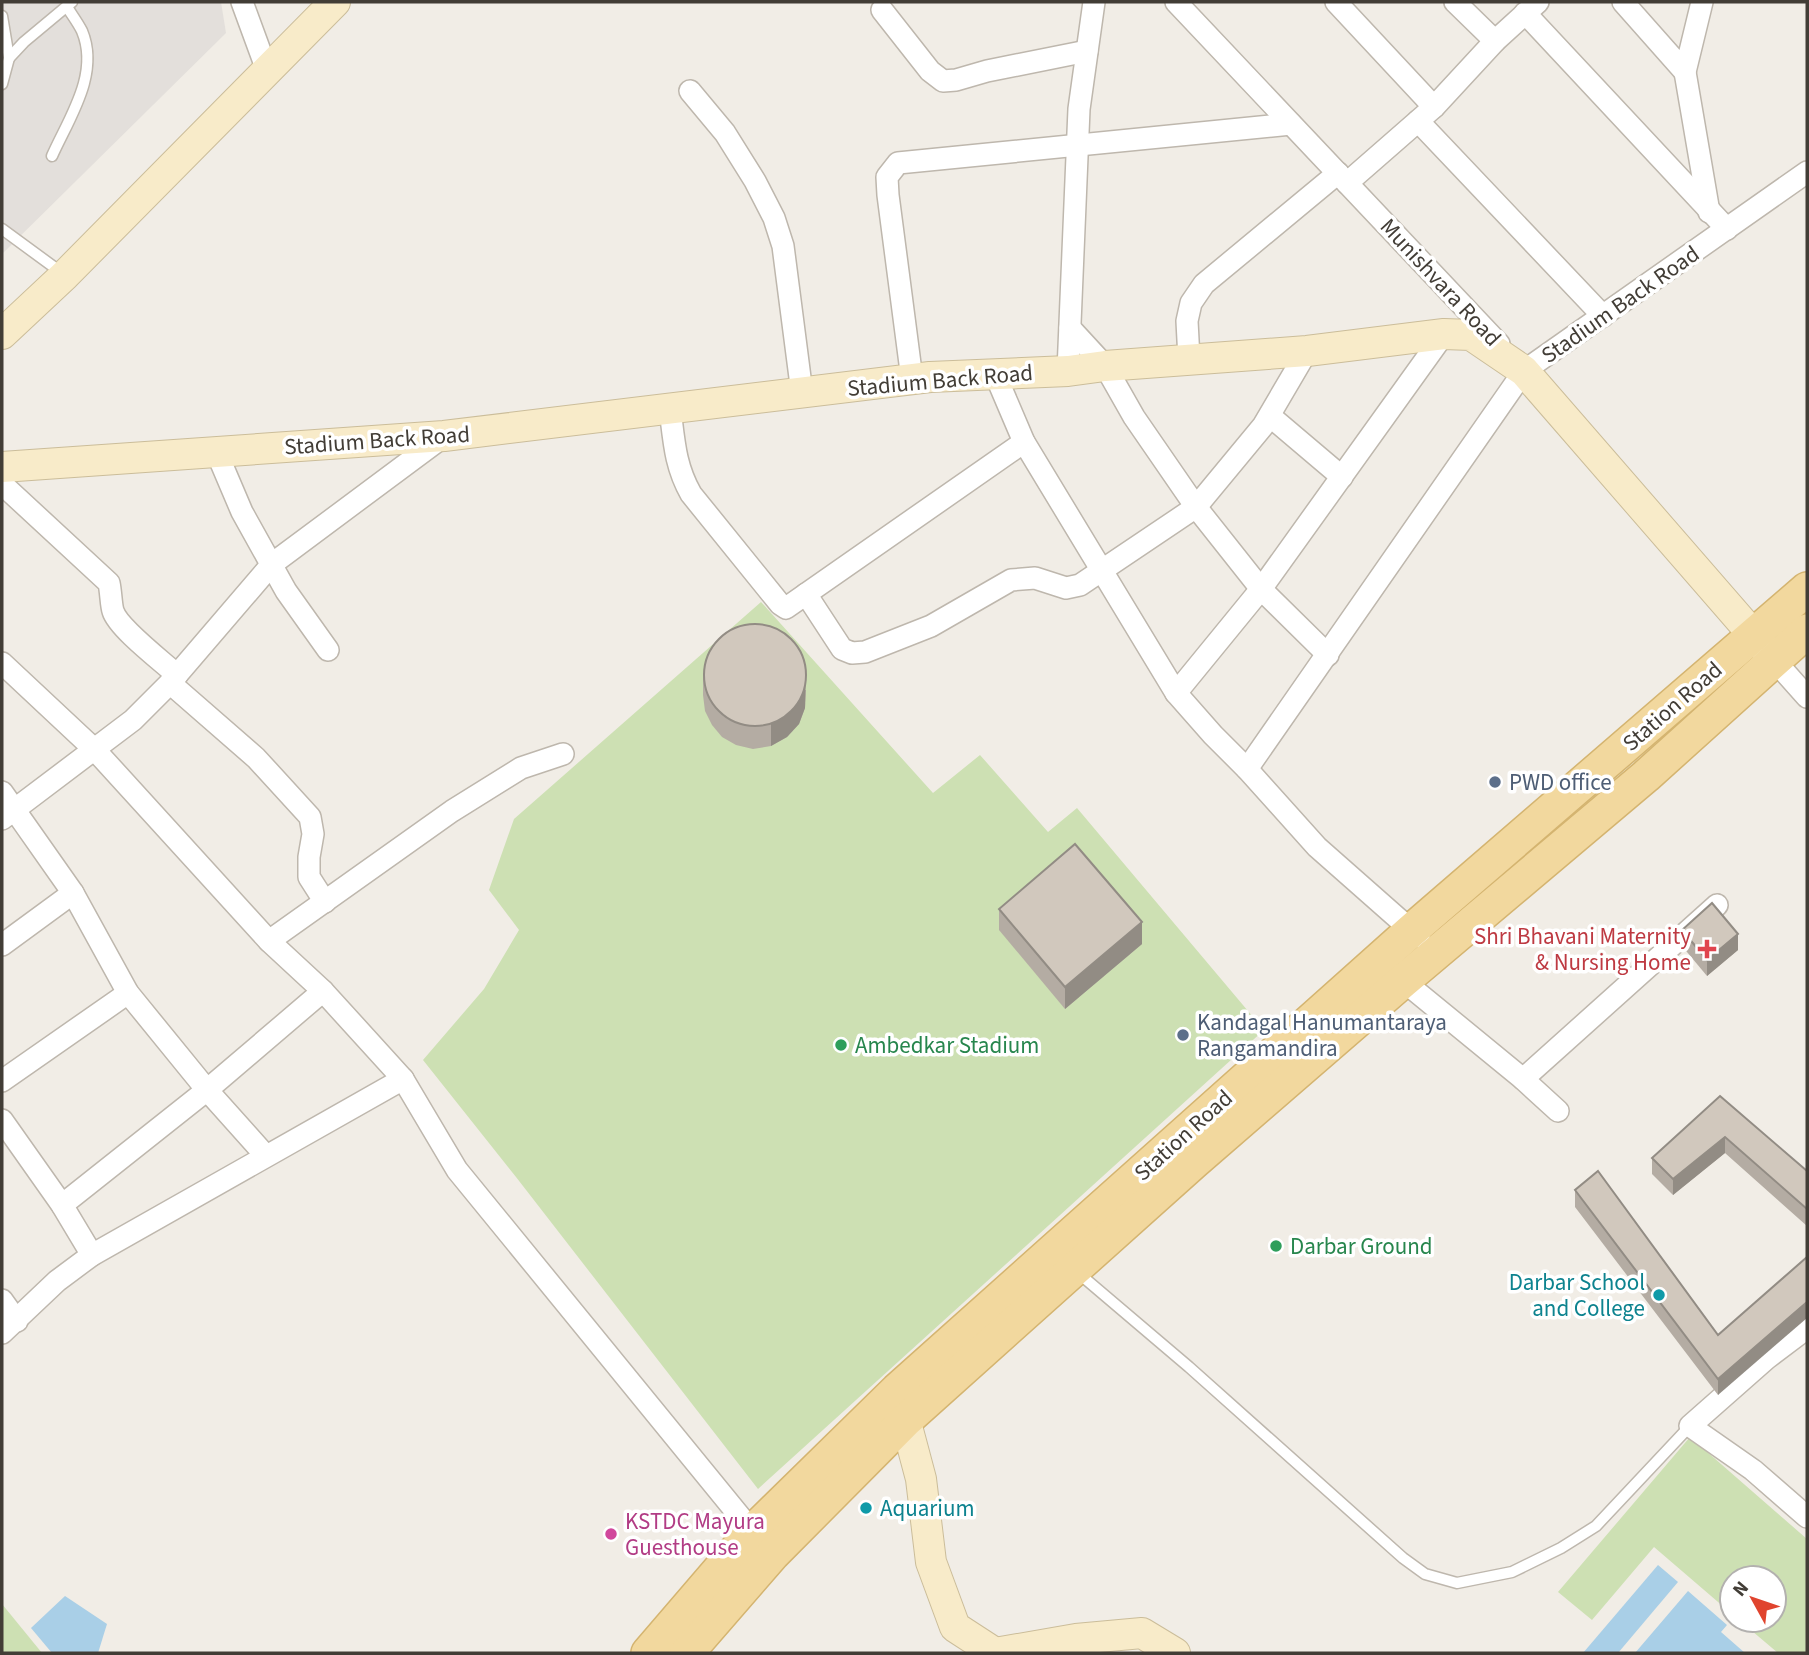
<svg xmlns="http://www.w3.org/2000/svg" width="1809" height="1655" font-family="'Source Sans 3',sans-serif">
<style>
.industrial{fill:#e3dfdb}
.green{fill:#cde0b3}
.water{fill:#a9cfe7}
.lines{fill:none;stroke-linecap:round;stroke-linejoin:round}
.lane-casing{stroke:#beb7ad;stroke-width:13}
.street-casing{stroke:#beb7ad;stroke-width:24}
.secondary-casing{stroke:#cbbd9a;stroke-width:32}
.primary-casing{stroke:#d4b470;stroke-width:36}
.lane{stroke:#fff;stroke-width:10}
.street{stroke:#fff;stroke-width:21}
.secondary{stroke:#f8ebc9;stroke-width:30}
.primary{stroke:#f2d89e;stroke-width:33}
.wall{fill:#b4aca3}
.shaded-wall{fill:#928c84}
.building{fill:#d1c8bd;stroke:#928c84;stroke-width:2}
.service-dot{fill:#5c6f8a;stroke:#fff;stroke-width:2.5}
.health-dot{fill:#e0444e;stroke:#fff;stroke-width:2.5}
.leisure-dot{fill:#2e9e5b;stroke:#fff;stroke-width:2.5}
.culture-dot{fill:#0f9aa8;stroke:#fff;stroke-width:2.5}
.hotel-dot{fill:#d1479c;stroke:#fff;stroke-width:2.5}
.labels{text-anchor:middle;stroke-width:7;stroke-linejoin:round;paint-order:stroke}
.street-label{font-size:23px;fill:#423d36;stroke:#fff}
.service-label{font-size:23px;fill:#4e5e75;stroke:#fff;text-anchor:start}
.health-label{font-size:23px;fill:#be3a42;stroke:#fff;text-anchor:end}
.leisure-label{font-size:23px;fill:#27864d;stroke:#fff;text-anchor:start}
.culture-label{font-size:23px;fill:#0d838f;stroke:#fff;text-anchor:end}
.hotel-label{font-size:23px;fill:#b23c85;stroke:#fff;text-anchor:start}
</style>
<rect width="100%" height="100%" fill="#f1ede6"/>
<polygon class="industrial" points="2,2 221,2 226,33 2,254"/>
<g class="green">
<polygon points="761,602 933,793 980,755 1048,832 1077,808 1264,1030 758,1489 516,1177 423,1060 484,989 519,930 489,890 514,819"/>
<polygon points="1690,1437 1807,1539 1807,1653 1778,1653 1739,1620 1774,1620 1774,1578 1732,1578 1732,1614 1654,1547 1592,1620 1558,1592"/>
<polygon points="2,1604 42,1653 2,1653"/>
</g>
<g class="water">
<polygon points="1658,1565 1678,1582 1618,1653 1583,1653"/>
<polygon points="1688,1591 1727,1625 1721,1632 1745,1653 1635,1653"/>
<polygon points="65,1596 107,1624 98,1653 52,1653 31,1628"/>
</g>
<g class="lines">
<defs>
<g id="lane">
<polyline points="2,16 9,58 2,84"/>
<polyline points="9,58 24,42 72,2"/>
<path d="M52,156C69,118 100,74 82,31C78,23 72,15 67,7"/>
<polyline points="2,229 62,273"/>
<polyline points="1076,1271 1189,1367 1403,1558 1425,1574 1457,1583 1512,1572 1561,1548 1596,1526 1690,1426"/>
</g>
<g id="street">
<polyline points="242,2 267,70"/>
<polyline points="1176,2 1499,344"/>
<polyline points="1336,2 1434,107"/>
<polyline points="1455,2 1495,41"/>
<polyline points="1623,2 1685,72 1702,2"/>
<polyline points="882,10 930,71 943,81 956,80 987,71 1087,51"/>
<polyline points="1525,13 1727,229"/>
<polyline points="1685,72 1709,212"/>
<polyline points="690,91 725,133 755,181 774,218 783,246 802,393"/>
<polyline points="1418,121 1603,316"/>
<polyline points="1347,183 1434,107 1495,41 1538,2"/>
<polyline points="1070,328 1105,366 1134,417 1196,507 1261,589 1328,655"/>
<polyline points="1189,359 1187,321 1191,303 1204,284 1338,173"/>
<polyline points="1068,371 1079,109 1094,2"/>
<polyline points="995,374 1024,442 1176,693 1213,735 1247,769 1317,847 1419,937"/>
<polyline points="912,379 888,195 887,177 898,163 1291,124"/>
<path d="M670,409C674,441 675,466 691,494L780,604L786,608L1024,442"/>
<polyline points="1270,416 1342,477"/>
<polyline points="216,451 242,512 286,591 328,650"/>
<path d="M2,484L109,583C111,592 111,605 113,611C118,628 163,662 177,675"/>
<polyline points="806,594 842,649 852,653 865,652 931,626 1011,580 1035,578 1066,588 1080,585 1196,507 1263,426 1307,351"/>
<polyline points="1775,661 1807,697"/>
<polyline points="2,663 95,750 269,941 323,991 403,1079 457,1170 760,1541"/>
<polyline points="170,683 256,758 310,817 313,834 309,857 309,877 325,902"/>
<polyline points="1176,693 1261,589 1444,334"/>
<polyline points="1247,769 1524,371 1807,172"/>
<polyline points="2,792 73,893 128,993 207,1090 266,1156"/>
<polyline points="2,819 133,720 170,683 272,564 444,436"/>
<polyline points="269,941 452,811 521,768 563,754"/>
<polyline points="2,945 73,893"/>
<polyline points="1396,975 1523,1079 1558,1111"/>
<polyline points="1523,1079 1717,905"/>
<polyline points="2,1081 128,993"/>
<polyline points="2,1120 62,1205 92,1255"/>
<polyline points="62,1205 207,1090 323,991"/>
<polyline points="2,1300 17,1321"/>
<polyline points="1807,1328 1766,1359 1690,1426 1753,1470 1807,1517"/>
<polyline points="2,1333 57,1281 92,1255 403,1079"/>
</g>
<g id="secondary">
<polyline points="2,334 65,275 335,2"/>
<polyline points="2,467 444,436 930,377 1068,371 1105,366 1307,351 1444,334 1471,335 1524,371 1769,653"/>
<polyline points="900,1400 921,1479 931,1562 955,1627 995,1653"/>
<polyline points="995,1653 1076,1639 1142,1633 1175,1653"/>
</g>
<g id="primary">
<polyline points="648,1653 751,1533 897,1390 1412,930 1807,589"/>
<polyline points="687,1653 773,1554 906,1420 1194,1162 1403,981 1646,776 1807,631"/>
</g>
</defs>
<use href="#lane" class="lane-casing"/>
<use href="#street" class="street-casing"/>
<use href="#secondary" class="secondary-casing"/>
<use href="#primary" class="primary-casing"/>
<use href="#lane" class="lane"/>
<use href="#street" class="street"/>
<use href="#secondary" class="secondary"/>
<use href="#primary" class="primary"/>
</g>
<g class="wall">
<polygon points="703,673 806,690 805,708 799,724 787,737 771,746 753,749 736,745 722,737 712,725 705,711 703,695"/>
<polygon points="999,909 1142,944 1065,1009 999,930"/>
<polygon points="1682,930 1738,950 1707,976 1682,946"/>
<polygon points="1720,1096 1807,1171 1807,1226 1725,1153 1673,1195 1652,1174 1652,1158"/>
<polygon points="1575,1190 1718,1335 1807,1257 1718,1395 1575,1207"/>
</g>
<g class="shaded-wall">
<polygon points="806,668 805,708 799,724 787,737 771,746 771,724"/>
<polygon points="1142,922 1142,944 1065,1009 1065,987"/>
<polygon points="1738,934 1738,950 1707,976 1707,960"/>
<polygon points="1725,1137 1725,1153 1673,1195 1673,1179"/>
<polygon points="1807,1302 1807,1318 1718,1395 1718,1379"/>
</g>
<g class="building">
<circle cx="755" cy="675" r="51"/>
<polygon points="1075,844 1142,922 1065,987 999,909"/>
<polygon points="1712,903 1738,934 1707,960 1682,930"/>
<polygon points="1720,1096 1807,1171 1807,1209 1725,1137 1673,1179 1652,1158"/>
<polygon points="1598,1171 1718,1335 1807,1257 1807,1302 1718,1379 1575,1190"/>
</g>
<g class="service-dot">
<circle cx="1495" cy="782" r="7"/>
<circle cx="1183" cy="1035" r="7"/>
</g>
<path class="health-dot" d="M1703.5 938.5h7v7h7v7h-7v7h-7v-7h-7v-7h7z"/>
<g class="leisure-dot">
<circle cx="841" cy="1045" r="7"/>
<circle cx="1276" cy="1246" r="7"/>
</g>
<g class="culture-dot">
<circle cx="1659" cy="1295" r="7"/>
<circle cx="866" cy="1508" r="7"/>
</g>
<circle class="hotel-dot" cx="611" cy="1534" r="7"/>
<g class="labels">
<g class="street-label">
<text transform="translate(1441 282) rotate(47)" y="8">Munishvara Road</text>
<text transform="translate(1620 304) rotate(-35)" y="8">Stadium Back Road</text>
<text transform="translate(940 380) rotate(-5)" y="8">Stadium Back Road</text>
<text transform="translate(377 440) rotate(-4)" y="8">Stadium Back Road</text>
<text transform="translate(1672 706) rotate(-41)" y="8">Station Road</text>
<text transform="translate(1183 1135) rotate(-42)" y="8">Station Road</text>
</g>
<g class="service-label">
<text x="1509" y="790">PWD office</text>
<text x="1197" y="1030">Kandagal Hanumantaraya<tspan x="1197" dy="26">Rangamandira</tspan></text>
</g>
<g class="health-label">
<text x="1691" y="944">Shri Bhavani Maternity<tspan x="1691" dy="26">&amp; Nursing Home</tspan></text>
</g>
<g class="leisure-label">
<text x="855" y="1053">Ambedkar Stadium</text>
<text x="1290" y="1254">Darbar Ground</text>
</g>
<g class="culture-label">
<text x="1645" y="1290">Darbar School<tspan x="1645" dy="26">and College</tspan></text>
<text x="880" y="1516" text-anchor="start">Aquarium</text>
</g>
<g class="hotel-label">
<text x="625" y="1529">KSTDC Mayura<tspan x="625" dy="26">Guesthouse</tspan></text>
</g>
</g>
<rect width="1809" height="1655" fill="none" stroke="#423d36" stroke-width="7"/>
<g transform="translate(1753 1599) rotate(310)"><circle r="33" fill="#ffffff" stroke="#b3b1af" stroke-width="2"/>
<path d="M0-5L12 26L0 18L-12 26Z" fill="#e0442e"/>
<text y="-10" font-size="19" font-weight="bold" text-anchor="middle" fill="#423d36">N</text>
</g>
</svg>
